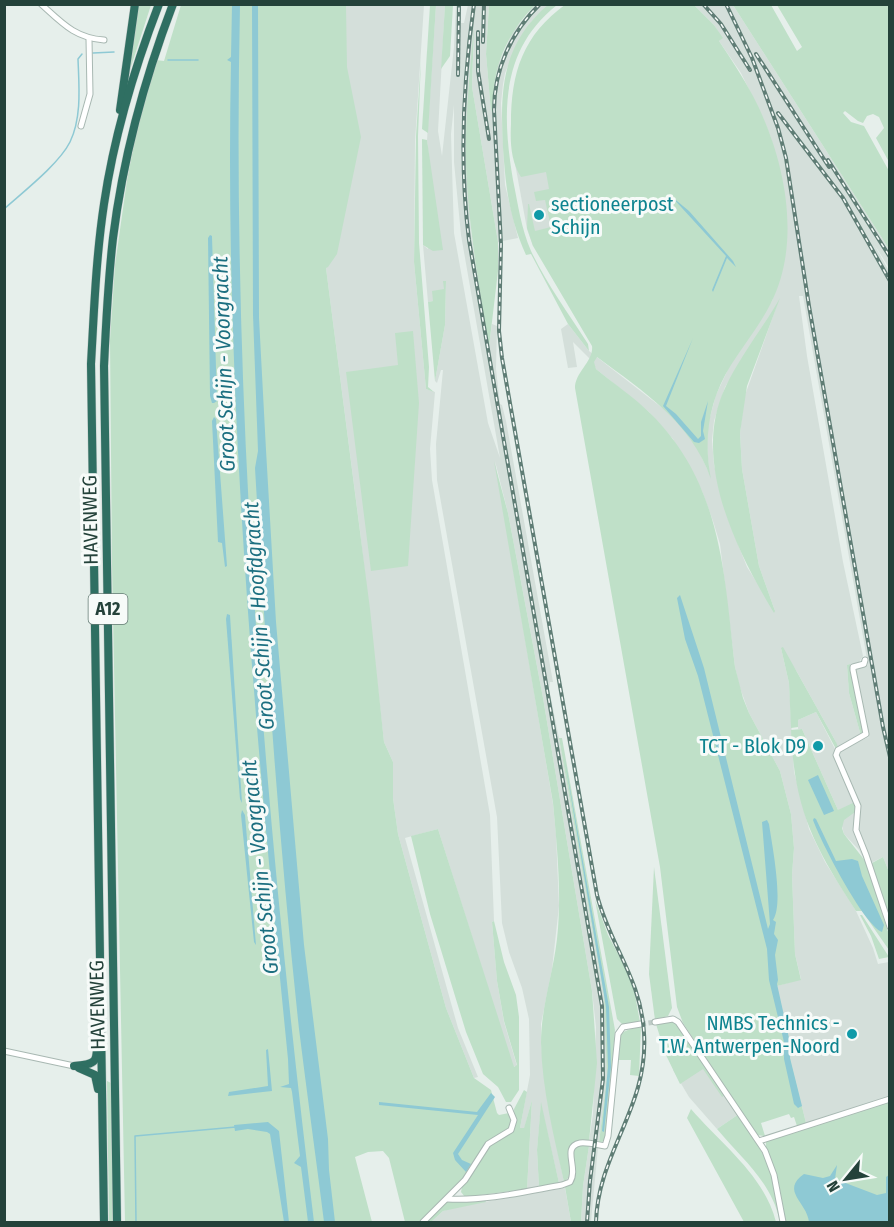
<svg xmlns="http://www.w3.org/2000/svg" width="894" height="1227" font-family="'Fira Sans Condensed',sans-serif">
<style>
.built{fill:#d4dfda;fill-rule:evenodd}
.green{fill:#bfe0c8}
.water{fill:#8ec9d4}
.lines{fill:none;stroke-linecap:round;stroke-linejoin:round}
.stream{stroke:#8ec9d4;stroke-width:1.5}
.minor-tunnel{stroke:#bfccc8;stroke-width:5;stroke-dasharray:5 2.5;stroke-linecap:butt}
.minor-casing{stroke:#a8b8b2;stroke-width:7}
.highway-casing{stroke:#c2cac8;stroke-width:9}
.minor{stroke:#fff;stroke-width:5}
.highway{stroke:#2f6f62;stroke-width:8}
.rail-casing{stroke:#5f7d75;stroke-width:4}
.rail{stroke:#f7fbf9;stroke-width:1.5;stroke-dasharray:4.5;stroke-linecap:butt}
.culture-dot{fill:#0f9aa8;stroke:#f7fbf9;stroke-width:2}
.labels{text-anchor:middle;stroke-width:6;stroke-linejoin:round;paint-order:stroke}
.shield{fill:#f7fbf9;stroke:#637a73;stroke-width:1.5}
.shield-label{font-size:18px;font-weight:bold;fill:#24423a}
.culture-label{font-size:20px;fill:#0d838f;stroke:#f7fbf9;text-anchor:end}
.street-label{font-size:20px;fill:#24423a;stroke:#f7fbf9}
.water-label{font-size:21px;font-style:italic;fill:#1c6f80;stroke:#f7fbf9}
</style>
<rect width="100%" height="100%" fill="#e6efeb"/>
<g class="built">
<path d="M712,4L733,5L889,249V268L874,244L890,273L889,872L883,857L867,865L859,850L844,834L838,810L802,729H798V720L816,712L835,749L836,742L797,672L781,648L789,683L794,772L809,829L825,862L856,911L873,948L878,964L889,962V1102L807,1127L790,1058L791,1047L777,986L801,979L795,954L792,875L794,848L791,814L780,771L749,713L739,685L735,667L720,544L713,521L702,491L673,439L649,412L596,369L593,362L573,342L577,367L568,368L561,329L568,324L589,351L665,410L685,430L696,445L709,473L707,445L708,424L716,395L731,363L772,301L782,271L787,231L782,183L771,138L763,118L741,73L719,41L722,38L714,25L694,5ZM799,296H803L868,665L855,670L869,737L842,749L840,746L861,736L849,693L847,665L859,662L863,656L843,562L807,356ZM777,305L744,398L740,433L742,469L759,566L775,611L747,567L728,519L714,465L712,440L714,421L725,387Z"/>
<polygon points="339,5 424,5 415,141 414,262 426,389 435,392 430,449 432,480 490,815 494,921 492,922 497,981 504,1022 517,1066 513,1067 438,829 405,838 458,1028 478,1077 474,1078 446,1008 398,834 393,798 393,762 384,742 360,531 326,268"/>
<path d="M436,5H445L438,131L442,156L454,47L456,5H461V23H464L468,5H489L486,54L491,112L497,67L513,31L535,5H549L532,21L518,43L505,73L503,84L501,103L505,185L518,238L498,242L472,87L474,35L466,141L471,233L489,346L492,324L497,326L496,369L500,404L502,405L506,421L553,682H550L549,689L559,738L604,996L606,1022L607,1075L599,1143L589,1141L593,1114L596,1027L592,991L543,698L508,513L495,461L553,804L556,835L559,906L552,969L541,1024V1044L548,1104L564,1182L559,1183L541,1105L537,1150L539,1187L527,1189L532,1100L524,1129L520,1128L530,1075L529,1019L522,988L509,952L502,923L497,817L437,480L436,444L443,370H441L437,383L435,381L445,325L446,281L444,289L433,301L428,302L423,245L428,249L431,175L427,140ZM454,105V162L461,235L500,458L488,423L454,233L451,134Z"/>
<polygon points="512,147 540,157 549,164 553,230 533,246 527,229"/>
<polygon points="698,1053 739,1114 717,1129 689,1097 673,1070"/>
<polygon points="589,1146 598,1147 591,1222 581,1222 583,1186"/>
<polygon points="565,1188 571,1222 431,1222 443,1211 455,1207"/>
</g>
<g class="green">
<path d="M549,4L557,5C500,50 502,114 513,180C518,204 521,228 531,251C546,283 569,314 588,344L589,351L568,324L531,254L526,255C509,217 506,189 503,148C500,91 501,44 549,4Z"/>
<path d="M566,4L694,5L714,25L723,38L719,41C731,59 743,77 753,96C784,155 803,240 771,303C760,325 744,344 731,365C709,400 703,438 711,479C691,422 644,392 597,357L594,362L596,369C614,384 634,397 650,413C722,484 724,573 735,667L743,698L749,713L780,771L791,814L794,848L792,875L795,954L801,980L777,986L791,1047L790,1058L806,1123L797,1126L794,1117L791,1118L789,1114L761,1123L765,1136L757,1135L683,1023L677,1007L660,867L575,388C575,372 594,361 592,346L533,246L527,228L528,204H529L535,231L551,227L545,200L536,201L534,192L549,189L546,172L521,177C511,162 510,142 511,124C511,72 523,35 566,4Z"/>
<polygon points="136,5 151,5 129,73"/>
<polygon points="181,5 346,5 347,67 361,137 337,254 328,267 326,268 370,609 384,742 393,762 393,798 398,834 446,1008 474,1078 491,1090 497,1113 499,1115 509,1113 512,1120 511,1128 515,1128 514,1109 524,1090 527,1092 520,1128 524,1128 532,1100 527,1189 465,1197 461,1192 462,1187 458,1183 420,1222 405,1222 389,1158 383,1151 368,1152 355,1157 372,1222 125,1222 112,565 110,340 115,265 127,180 136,134 156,60 164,61"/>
<polygon points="430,5 436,5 428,133 422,129"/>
<polygon points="445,5 453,5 450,56 441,69"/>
<path d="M489,5H535C514,26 500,51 495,80C493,90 494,104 491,112L486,54Z"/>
<polygon points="733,5 771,5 797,51 802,47 777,5 889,5 889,162 876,138 884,128 879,117 873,114 867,116 863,123 858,121 845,111 843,113 851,122 864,126 889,171 889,249"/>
<path d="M474,25L472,87L498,242V271L489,347C479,286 468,225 466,164C465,117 470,71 474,25Z"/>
<polygon points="421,59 418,136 419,243 429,367 428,387 434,392 426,389 414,262 416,136"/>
<polygon points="422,139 427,140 443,250 433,251 423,245"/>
<polygon points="443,281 446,281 445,325 435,381 428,302 433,301 432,291 444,289"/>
<path d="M780,298L747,386L740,433L742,469L759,566L775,611L774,613C736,550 691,460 725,388C740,356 763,328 780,298Z"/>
<polygon points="413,331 419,403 408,566 371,571 346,372 398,365 395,333"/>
<path d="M494,461L508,513L543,698L592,991L597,1063L589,1141H578L569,1149C567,1161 576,1173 564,1182C554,1136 542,1090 541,1043C541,1007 553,974 557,939C562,894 557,847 553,803Z"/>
<polygon points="783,647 836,742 838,747 836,749 816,712 798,720 798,727 791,728 789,683 781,648"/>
<polygon points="850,664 863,730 861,736 849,693 847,665"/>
<path d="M802,729L838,810L855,802V812L844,820L842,828L844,834L866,862L889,935V950L862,911H856C814,846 794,810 791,730Z"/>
<polygon points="559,738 562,738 615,1030 606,1135 604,1141 599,1143 607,1075 604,996"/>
<polygon points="438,829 514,1067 517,1065 504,1021 497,981 492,922 494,921 504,962 516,995 519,1017 519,1090 511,1102 506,1102 498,1087 483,1074 466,1032 430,914 411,836"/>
<polygon points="883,857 889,872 889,920 872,863"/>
<polygon points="654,867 672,1008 668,1016 655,1020 649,974"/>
<polygon points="595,900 608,935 629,975 635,995 640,1022 623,1025 617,1019"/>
<polygon points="860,915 862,915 889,957 879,959 871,936"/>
<polygon points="672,1021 678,1026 725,1095 722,1097 703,1069 680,1084 665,1053 656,1024"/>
<path d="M641,1027L639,1076L630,1075L631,1060H618C620,1036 615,1031 641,1027Z"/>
<polygon points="107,1081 111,1083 113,1222 109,1222"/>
<polygon points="541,1102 559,1183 539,1187 537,1150"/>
<polygon points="889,1102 889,1222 786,1222 777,1175 766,1147 766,1141"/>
<path d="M691,1109C722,1145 764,1175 776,1222H744L687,1118Z"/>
<path d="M739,1114L764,1156L773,1176L782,1222H780C772,1182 742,1159 717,1129Z"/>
<path d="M581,1145L589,1146L583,1186L581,1222H571L565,1187C587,1176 568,1163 575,1148Z"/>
<polygon points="485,1200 486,1202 443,1211 431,1222 426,1222 445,1202"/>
</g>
<g class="water">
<path d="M232,5H240C231,412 265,819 314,1222H308L301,1167L294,1163L300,1156L292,1092L291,1088L280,1087L289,1084L288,1059C255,728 224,395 231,62L227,60L231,57Z"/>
<path d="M252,5H258L259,318L266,450L276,622L304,945L328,1139L329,1170L335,1222H324C316,1158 307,1094 299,1029C279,843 266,655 255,468L258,451L253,315Z"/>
<polygon points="671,196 689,211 733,261 736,267 727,258 713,292 712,290 726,256"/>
<polygon points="210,235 212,236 217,401 214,403 212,403 210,396 208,238"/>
<polygon points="693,338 666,406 676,414 698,439 701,436 701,422 708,401 703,431 705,439 699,443 694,442 663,406"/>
<polygon points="214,417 216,419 227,566 225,567 222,543 218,542 212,421"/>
<path d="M680,595L704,668L768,929L770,924L762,822L767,820L769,824C772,845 784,904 773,920L776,922L774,934L778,940L775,955L778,980L777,984L791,1047L790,1058L802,1106L798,1108L794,1104L784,1059V1042L769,980L767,949L698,676L685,639L677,598Z"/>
<polygon points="227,614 230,615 242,803 240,799 226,619"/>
<polygon points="564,755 609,1007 611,1067 604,1132 602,1131 608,1067 606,1007"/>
<polygon points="818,775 834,811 824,815 808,780"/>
<polygon points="242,810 245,815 256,945 254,942 241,815"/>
<path d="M814,818L816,819L836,861L852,859L858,861L862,876L884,925L882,932C863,924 821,842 813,820Z"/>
<polygon points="268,1049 272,1091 228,1096 229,1092 268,1086 266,1050"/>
<polygon points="491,1093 495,1097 458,1154 462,1160 471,1164 466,1172 455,1160 453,1153 478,1115 379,1105 379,1102 477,1112"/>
<polygon points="268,1122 279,1131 289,1222 284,1222 270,1134 267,1132 248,1129 235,1131 234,1125"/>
<path d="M837,1165L835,1179L877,1195L886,1193V1177L889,1175V1222H809C807,1202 780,1191 804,1174L823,1178L830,1176Z"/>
</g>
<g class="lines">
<g class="stream">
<polyline points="93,53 114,52"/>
<polyline points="168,60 198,60"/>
<path d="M4,209C23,192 59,164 70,142C82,117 79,86 78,59L82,54"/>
<polyline points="136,1222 135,1136 236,1127"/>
</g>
<polyline class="minor-tunnel" points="641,1024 655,1022"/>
<defs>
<g id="minor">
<path d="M41,4C62,23 75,38 104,40"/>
<polyline points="81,126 90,94 89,39"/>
<polyline points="865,660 864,664 853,667 853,670 866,734 838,750 836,755 858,806 856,830 866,855 890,927"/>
<polyline points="655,1022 673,1019 678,1022 765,1151 774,1175 783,1222"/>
<polyline points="4,1051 74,1066"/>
<polyline points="759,1141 890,1099"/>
<path d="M447,1199C486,1201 523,1192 562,1185L570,1182C579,1168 561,1147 580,1143C588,1142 598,1145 605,1146L608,1136L618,1034L623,1027L641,1024"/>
<polyline points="423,1222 465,1180 488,1144 511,1130 514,1120 509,1108"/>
</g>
<g id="highway">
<polyline points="120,110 135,4"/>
<path d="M74,1066C99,1064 97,1061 97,1038"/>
<polyline points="79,1068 95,1075 98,1089"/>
<path d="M104,1222L91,364C94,311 96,257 104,204C114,136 134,69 159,4"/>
<path d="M117,1222L104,366C106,323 108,281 113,238C123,158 144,80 173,4"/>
</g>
</defs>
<use href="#minor" class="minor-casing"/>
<use href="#highway" class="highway-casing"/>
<use href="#minor" class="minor"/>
<use href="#highway" class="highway"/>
<defs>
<g id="rail">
<path d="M474,4C463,83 459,161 469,240L602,1006L603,1079L590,1181L587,1222"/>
<path d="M540,4C511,32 494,70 494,110L501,244L499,331L502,358L597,895C610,946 641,978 644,1033C649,1107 598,1152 596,1222"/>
<polyline points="703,4 721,24 750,70"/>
<polyline points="726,4 752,58 778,128 786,158 809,306 883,727 890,757"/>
<polyline points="478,32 478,71 489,139"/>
<polyline points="483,42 484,4"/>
<polyline points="756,54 829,167"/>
<polyline points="458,75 459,4"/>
<polyline points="778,113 843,198 890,281"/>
<polyline points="828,160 890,257"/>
</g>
</defs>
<use href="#rail" class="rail-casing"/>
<use href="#rail" class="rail"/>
</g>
<g class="culture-dot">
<circle cx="539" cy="215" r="6"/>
<circle cx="818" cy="746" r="6"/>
<circle cx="852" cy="1034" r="6"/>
</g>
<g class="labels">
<rect class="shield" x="88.5" y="594" width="39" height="30" rx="4.5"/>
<g class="shield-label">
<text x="108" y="615">A12</text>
</g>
<g class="culture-label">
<text x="551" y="211" text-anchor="start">sectioneerpost<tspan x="551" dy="23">Schijn</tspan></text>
<text x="806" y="753">TCT - Blok D9</text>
<text x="840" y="1030">NMBS Technics -<tspan x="840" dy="23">T.W. Antwerpen-Noord</tspan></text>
</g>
<g class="street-label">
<text transform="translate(90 520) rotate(-91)" y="7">HAVENWEG</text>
<text transform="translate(97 1005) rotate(-91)" y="7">HAVENWEG</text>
</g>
<g class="water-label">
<text transform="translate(224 364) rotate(-92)" y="7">Groot Schijn - Voorgracht</text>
<text transform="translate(259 616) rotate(-94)" y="7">Groot Schijn - Hoofdgracht</text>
<text transform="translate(260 867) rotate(-96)" y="7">Groot Schijn - Voorgracht</text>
</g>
</g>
<rect width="894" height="1227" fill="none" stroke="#24423a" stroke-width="12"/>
<g transform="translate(846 1179) rotate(240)" stroke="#f7fbf9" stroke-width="4.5" paint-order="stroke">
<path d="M0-4.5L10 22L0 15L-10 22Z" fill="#24423a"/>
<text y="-9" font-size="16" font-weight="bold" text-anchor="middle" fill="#24423a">N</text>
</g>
</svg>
